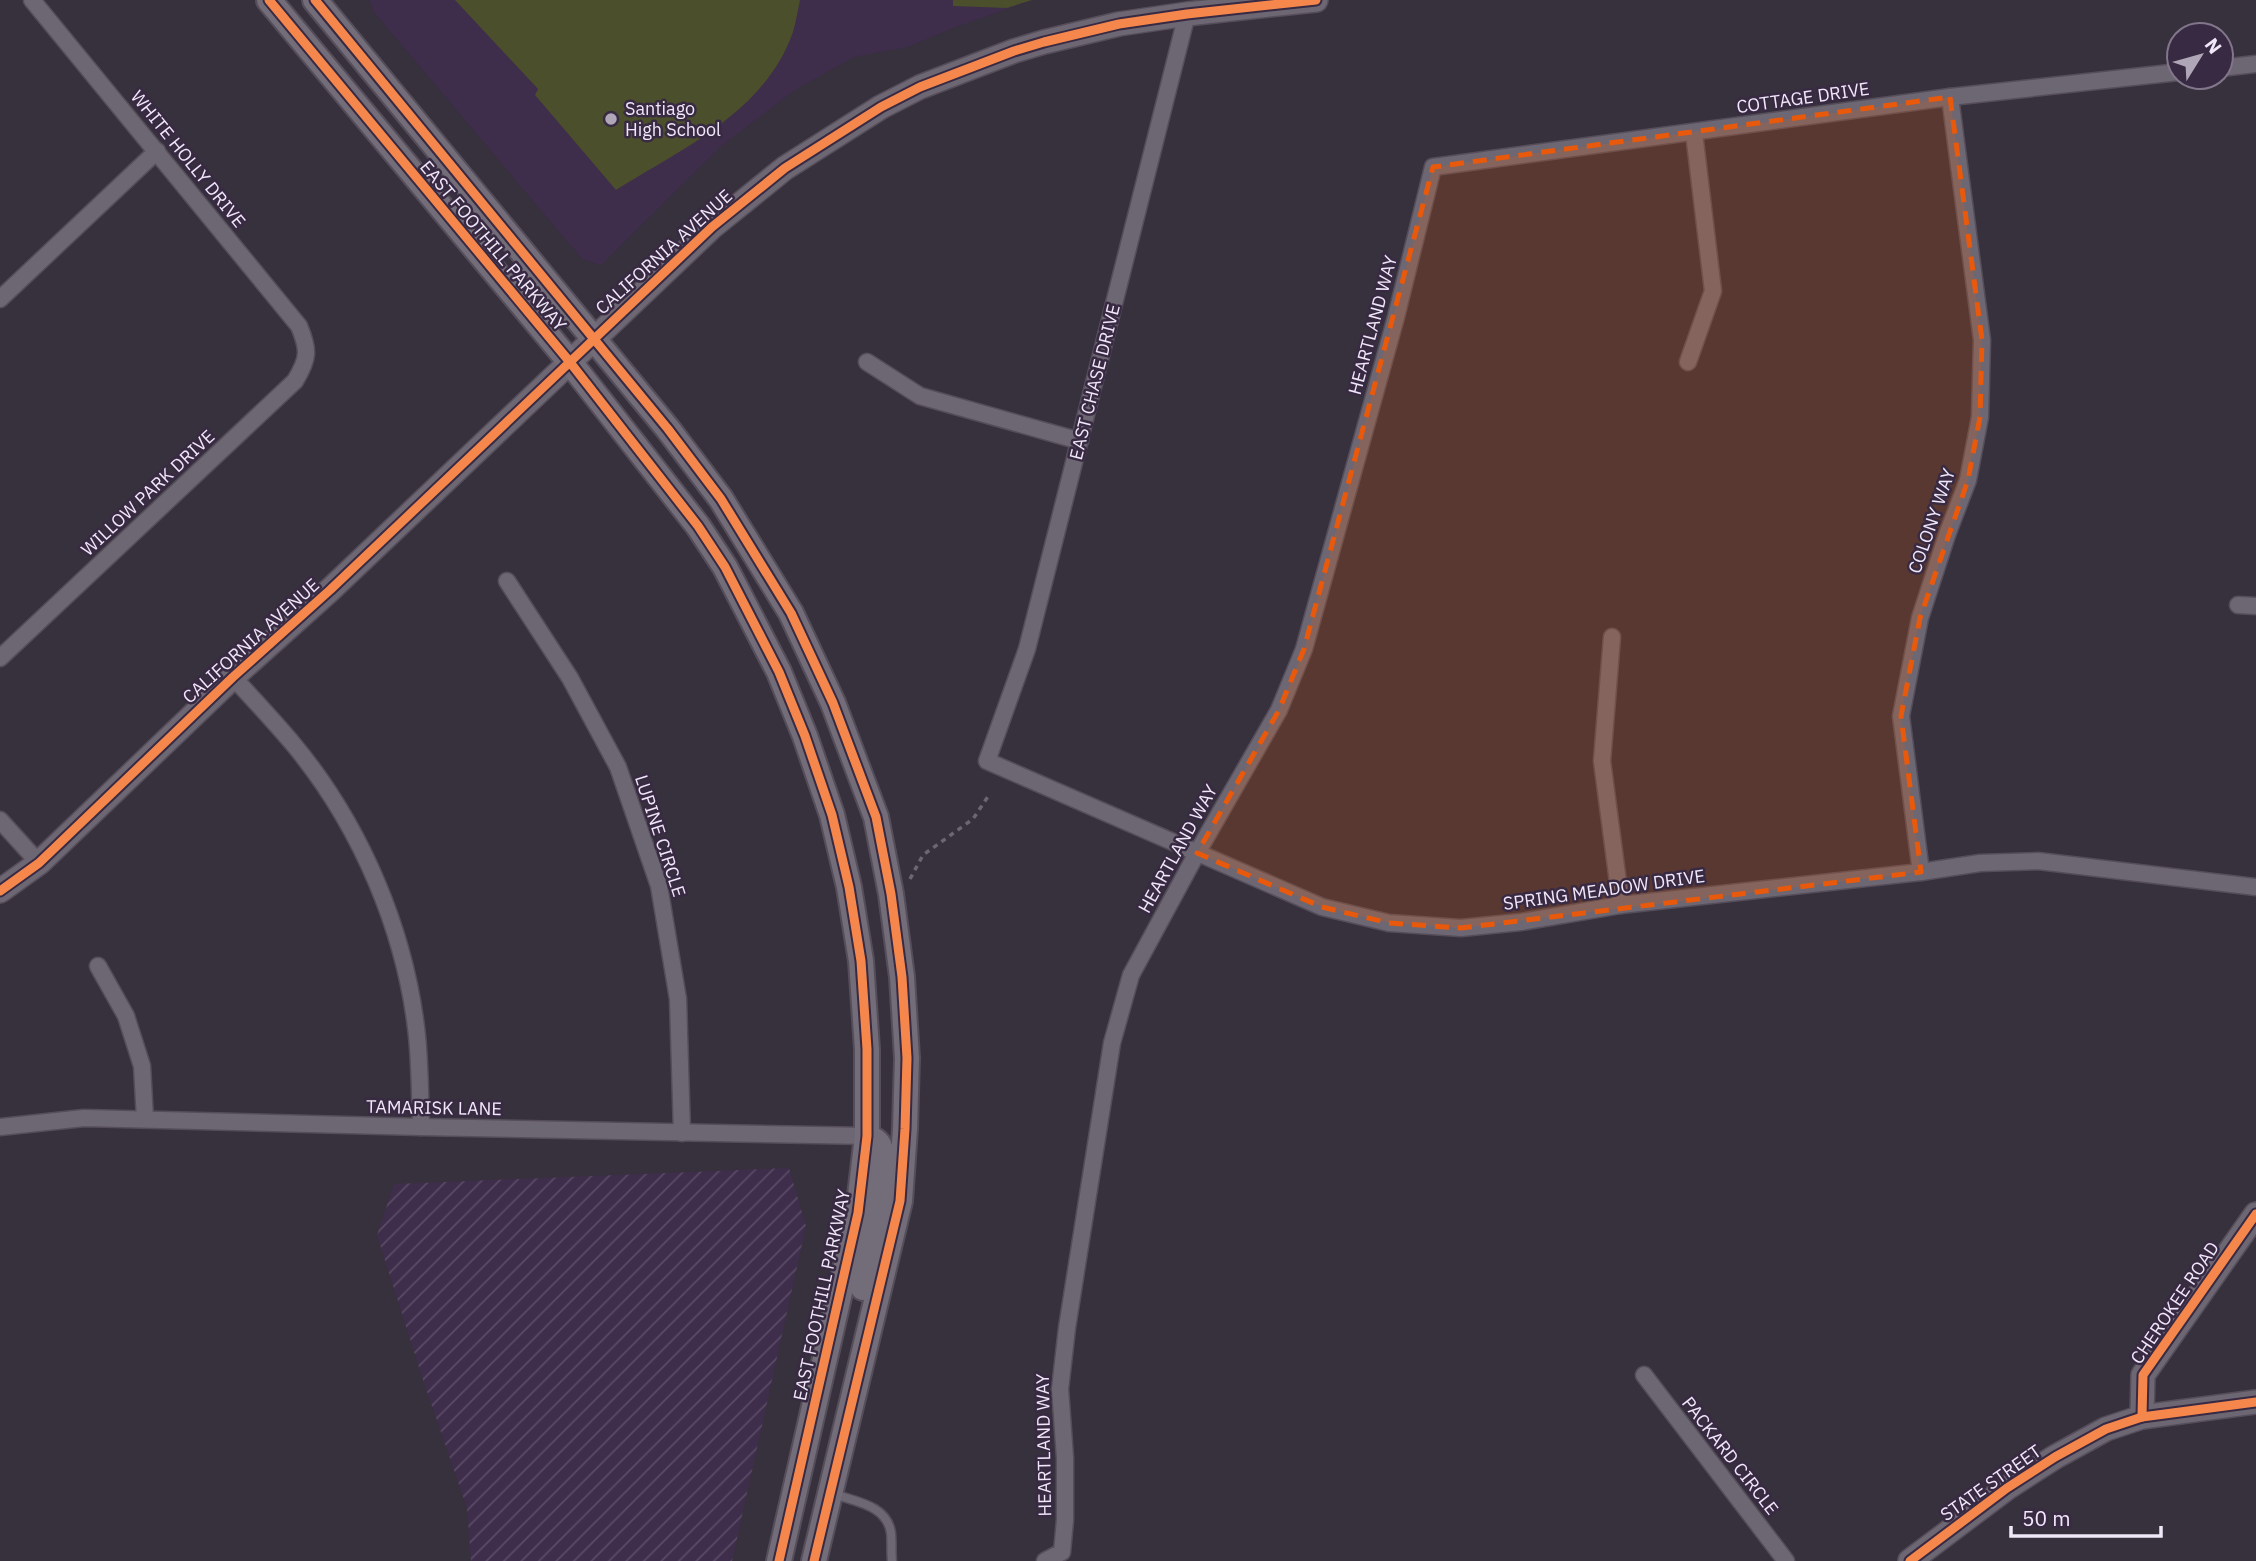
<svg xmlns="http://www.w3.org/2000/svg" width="2256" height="1561" font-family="'IBM Plex Sans',sans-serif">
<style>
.built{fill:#3e2d4b}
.industrial{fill:url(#industrial-furrows)}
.grass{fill:#4b4f2c}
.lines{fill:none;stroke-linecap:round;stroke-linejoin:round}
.lane-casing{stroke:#554e5a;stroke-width:11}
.street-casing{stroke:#554e5a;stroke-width:19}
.secondary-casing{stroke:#554e5a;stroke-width:26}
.primary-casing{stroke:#554e5a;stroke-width:28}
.path{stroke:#6b666f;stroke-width:3.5;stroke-dasharray:5 5;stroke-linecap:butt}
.lane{stroke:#6d6773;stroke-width:8}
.street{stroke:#6d6773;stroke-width:16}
.secondary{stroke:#6d6673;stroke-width:23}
.primary{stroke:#736c79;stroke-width:24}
.cycleway-casing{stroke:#382a43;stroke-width:13}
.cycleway{stroke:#f5874c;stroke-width:9}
.marked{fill:#e8590c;fill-opacity:0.2;stroke:#e8590c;stroke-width:5;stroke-dasharray:14 9;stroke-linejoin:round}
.poi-dot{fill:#afa7b7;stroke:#382a43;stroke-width:2.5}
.labels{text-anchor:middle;stroke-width:5;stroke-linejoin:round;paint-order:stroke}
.street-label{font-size:18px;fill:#f0e7f8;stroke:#382a43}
.poi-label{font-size:18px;fill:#f0e7f8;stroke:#382a43;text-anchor:start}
</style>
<defs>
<pattern id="industrial-furrows" width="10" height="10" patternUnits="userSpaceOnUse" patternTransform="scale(1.75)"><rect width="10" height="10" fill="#3e2d4b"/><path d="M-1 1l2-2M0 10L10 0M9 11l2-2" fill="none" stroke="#5a4b66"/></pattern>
</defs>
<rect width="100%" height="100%" fill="#37303d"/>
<polygon class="built" points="370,0 1032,0 953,28 908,47 854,57 795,90 720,147 601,265 582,259 374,12"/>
<polygon class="industrial" points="789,1168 806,1226 732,1561 471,1561 467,1508 423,1380 377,1235 394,1184"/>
<g class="grass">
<path d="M455,0H800C798,10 796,21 793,32C765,112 683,148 616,190L535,95L538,89Z"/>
<polygon points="953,0 1032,0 1007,8 953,6"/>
</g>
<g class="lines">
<defs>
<path id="lane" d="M834,1494C856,1502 887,1505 891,1533C892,1542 891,1552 892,1561"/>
<g id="street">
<polyline points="1187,14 1027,649 987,761 1322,907 1389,923 1461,928 1521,922 1621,905 1921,872 1980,863 2038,861 2256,887"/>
<polyline points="2221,68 2256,64"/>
<polyline points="0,299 157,151"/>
<polyline points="867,362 920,396 1080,441"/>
<polyline points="1688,362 1713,291 1694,133"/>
<polyline points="507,581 570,678 618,767 659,886 678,999 682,1133"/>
<polyline points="2238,605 2256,606"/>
<polyline points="1612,637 1602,761 1621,905"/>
<path d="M0,658L295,381C309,358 309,350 299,326L32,0"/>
<path d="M233,677C253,699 274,721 294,745C361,826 406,932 417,1036C420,1066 420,1097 421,1127"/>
<polyline points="0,820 39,863"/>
<polyline points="1921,872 1901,716 1920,618 1947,535 1968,480 1980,417 1982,340 1950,97"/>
<polyline points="98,966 126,1016 142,1066 145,1119"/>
<polyline points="0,1127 84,1118 421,1127 867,1136"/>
<polyline points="1644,1375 1786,1561"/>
<polyline points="1045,1561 1062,1552 1065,1520 1065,1458 1060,1389 1067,1328 1112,1043 1131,975 1197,853 1279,710 1304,649 1396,317 1433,167 1950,97 2179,72"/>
</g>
<g id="secondary">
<polyline points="0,891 39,863 233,677 330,590 712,227 785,168 881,107 920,87 1014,51 1044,42 1119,24 1187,14 1316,0"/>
<polyline points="2142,1417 2143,1375 2256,1214"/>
<polyline points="1910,1561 2007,1488 2055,1457 2106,1429 2142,1417 2256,1402"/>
</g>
<g id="primary">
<polyline points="269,0 569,361 698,526 725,567 779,672 805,736 832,815 849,887 861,961 867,1049 867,1136 858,1213 779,1561"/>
<polyline points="315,0 668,429 721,499 791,613 833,703 876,817 891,894 902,977 907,1058 905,1129 900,1201 814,1561"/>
<path d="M863,1288C868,1261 889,1169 880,1147C878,1141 873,1139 868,1137"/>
</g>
</defs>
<use href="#lane" class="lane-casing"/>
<use href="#street" class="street-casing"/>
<use href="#secondary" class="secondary-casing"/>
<use href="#primary" class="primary-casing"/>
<polyline class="path" points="910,879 923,855 973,819 989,795"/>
<use href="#lane" class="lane"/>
<use href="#street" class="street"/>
<use href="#secondary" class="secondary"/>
<use href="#primary" class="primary"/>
<defs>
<g id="cycleway">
<polyline points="269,0 569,361 698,526 725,567 779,672 805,736 832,815 849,887 861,961 867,1049 867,1136 858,1213 779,1561"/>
<polyline points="315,0 668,429 721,499 791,613 833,703 876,817 891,894 902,977 907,1058 905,1129 900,1201 814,1561"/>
<polyline points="0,891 39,863 233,677 330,590 712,227 785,168 881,107 920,87 1014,51 1044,42 1119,24 1187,14 1316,0"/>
<polyline points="2142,1417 2143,1375 2256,1214"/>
<polyline points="1910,1561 2007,1488 2055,1457 2106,1429 2142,1417 2256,1402"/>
</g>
</defs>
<use href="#cycleway" class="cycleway-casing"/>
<use href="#cycleway" class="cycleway"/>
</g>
<path class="marked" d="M1950,97L1982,340L1980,417L1968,480L1920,618L1901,716L1921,872L1461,928L1389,923L1322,907L1197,853L1279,710L1304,649L1433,167Z"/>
<circle class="poi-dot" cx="611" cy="119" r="7"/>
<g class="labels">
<g class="street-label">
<text transform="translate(1803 98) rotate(-8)" y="6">COTTAGE DRIVE</text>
<text transform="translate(188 159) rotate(51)" y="6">WHITE HOLLY DRIVE</text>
<text transform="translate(493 246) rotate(50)" y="6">EAST FOOTHILL PARKWAY</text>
<text transform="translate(664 252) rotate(-42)" y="6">CALIFORNIA AVENUE</text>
<text transform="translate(1373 325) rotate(-75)" y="6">HEARTLAND WAY</text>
<text transform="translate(1095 382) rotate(-76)" y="6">EAST CHASE DRIVE</text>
<text transform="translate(148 493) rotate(-43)" y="6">WILLOW PARK DRIVE</text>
<text transform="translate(1932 521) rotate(-71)" y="6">COLONY WAY</text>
<text transform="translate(251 641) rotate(-42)" y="6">CALIFORNIA AVENUE</text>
<text transform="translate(660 836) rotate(72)" y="6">LUPINE CIRCLE</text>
<text transform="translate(1178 849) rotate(-61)" y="6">HEARTLAND WAY</text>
<text transform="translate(1604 890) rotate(-8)" y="6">SPRING MEADOW DRIVE</text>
<text transform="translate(434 1108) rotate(1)" y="6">TAMARISK LANE</text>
<text transform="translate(822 1295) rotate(-78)" y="6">EAST FOOTHILL PARKWAY</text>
<text transform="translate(2175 1303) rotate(-56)" y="6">CHEROKEE ROAD</text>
<text transform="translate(1044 1445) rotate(-91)" y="6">HEARTLAND WAY</text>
<text transform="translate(1730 1456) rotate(52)" y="6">PACKARD CIRCLE</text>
<text transform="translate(1991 1483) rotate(-35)" y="6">STATE STREET</text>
</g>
<g class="poi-label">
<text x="625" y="115">Santiago<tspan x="625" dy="21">High School</tspan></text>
</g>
</g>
<g transform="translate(2200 56) rotate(53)"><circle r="33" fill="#382a43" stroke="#82768b" stroke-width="2"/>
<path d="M0-5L12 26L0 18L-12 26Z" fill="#afa7b7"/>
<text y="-10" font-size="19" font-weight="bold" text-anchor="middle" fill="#f0e7f8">N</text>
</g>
<path d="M2011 1526v10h150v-10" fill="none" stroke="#f0e7f8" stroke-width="3.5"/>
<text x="2022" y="1526" font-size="21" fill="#f0e7f8" stroke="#382a43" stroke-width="5" paint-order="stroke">50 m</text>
</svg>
